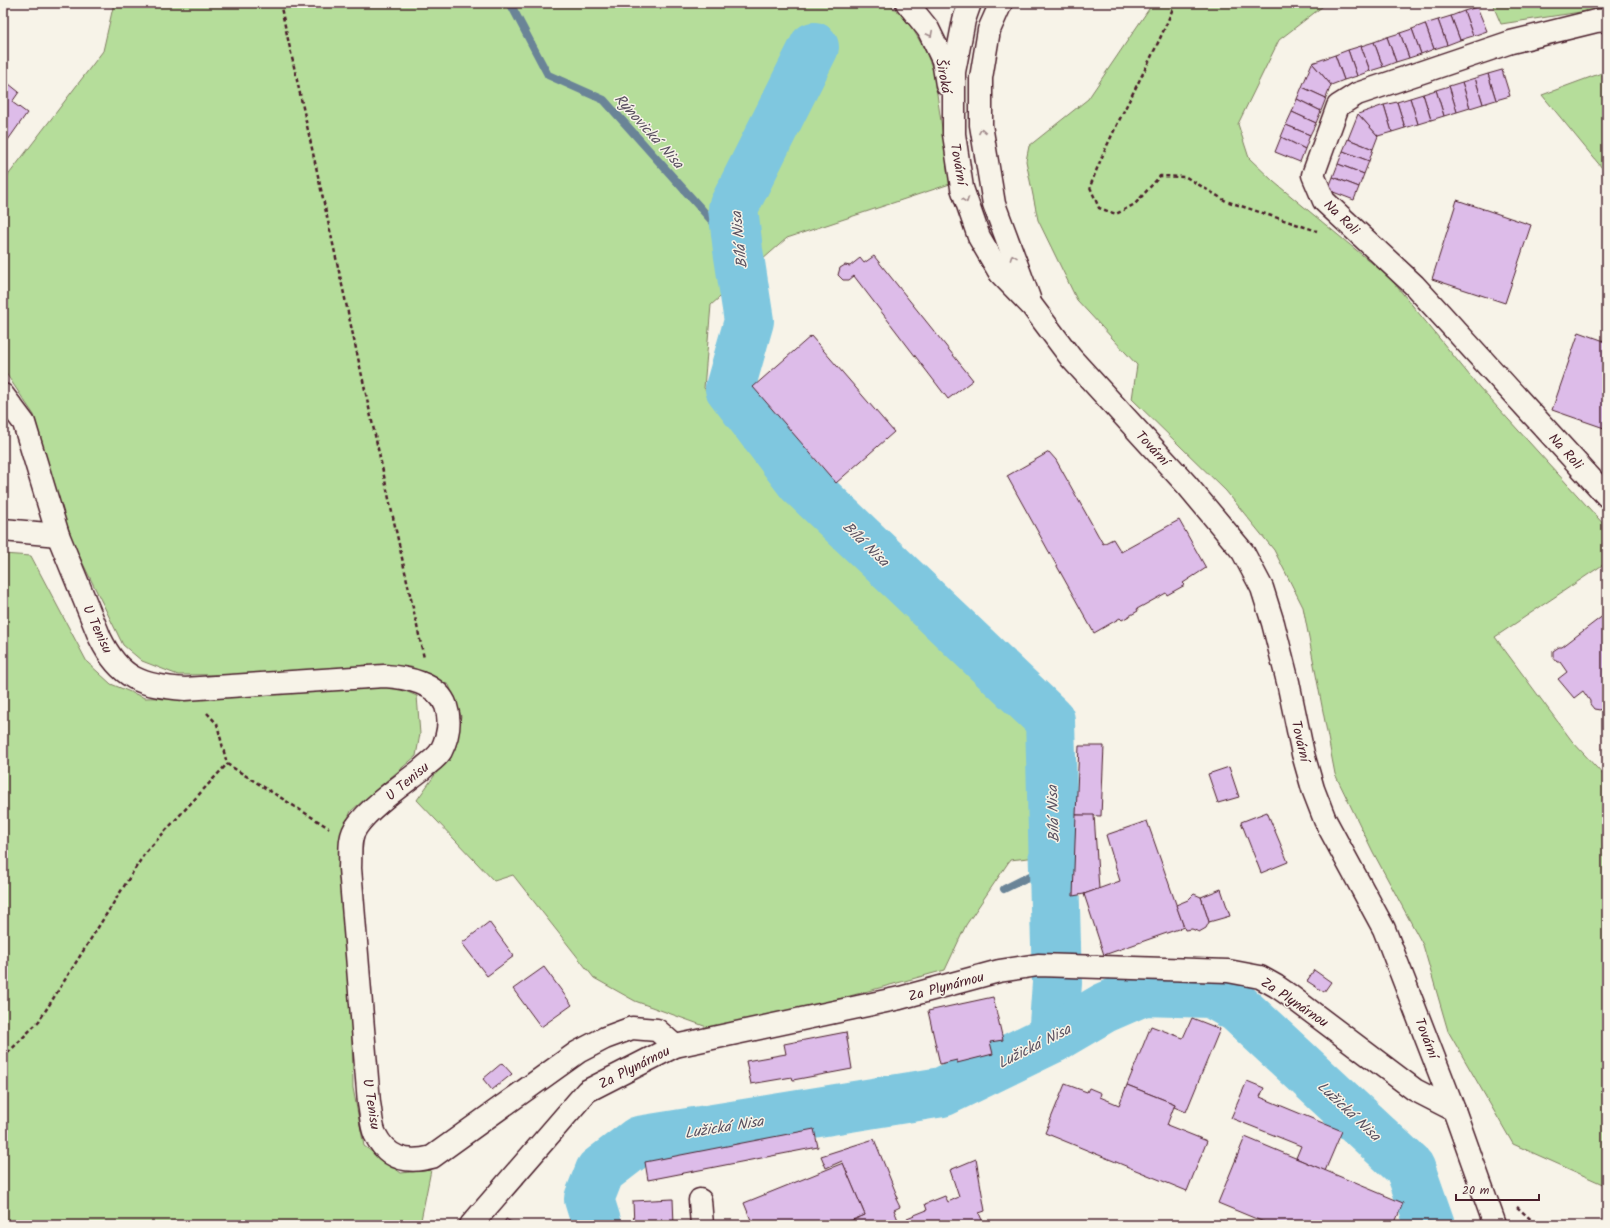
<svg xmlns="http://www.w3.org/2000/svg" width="1610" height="1228" font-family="Kalam,sans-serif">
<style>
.green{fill:#b5dd9a;stroke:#807e62}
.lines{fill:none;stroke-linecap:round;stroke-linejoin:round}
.stream{stroke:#6a8497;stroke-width:8}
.river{stroke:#7fc7df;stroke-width:50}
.building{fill:#ddbce9;stroke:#4a1f2b}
.minor-casing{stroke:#4a1f2b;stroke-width:25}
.path{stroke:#4a1f2b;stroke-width:2.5;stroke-dasharray:4 3;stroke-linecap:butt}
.minor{stroke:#f7f3e8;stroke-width:22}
.oneway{stroke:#a0898a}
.labels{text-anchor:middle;stroke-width:3;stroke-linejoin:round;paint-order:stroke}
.street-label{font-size:14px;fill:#4a1f2b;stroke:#f7f3e8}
.water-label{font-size:15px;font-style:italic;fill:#5a5161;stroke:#f7f3e8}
</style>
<rect width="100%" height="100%" fill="#f7f3e8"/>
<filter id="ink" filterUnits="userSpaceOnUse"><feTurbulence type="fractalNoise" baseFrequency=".025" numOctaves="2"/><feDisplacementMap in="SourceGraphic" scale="8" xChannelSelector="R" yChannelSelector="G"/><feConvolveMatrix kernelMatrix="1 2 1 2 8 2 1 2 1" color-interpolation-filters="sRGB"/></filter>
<g filter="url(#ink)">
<g class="green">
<polygon points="114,3 886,3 899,12 914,31 926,52 934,73 950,184 787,238 711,305 704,388 860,569 1038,725 1046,856 1010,860 966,925 945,970 773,1017 707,1027 635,1001 594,978 513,875 494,881 417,800 454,748 461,716 449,685 411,667 385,667 318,674 178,675 142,661 123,645 62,521 34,415 3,369 3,182 103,51"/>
<polygon points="1153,3 1327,3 1279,40 1238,124 1249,158 1274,182 1390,278 1479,387 1607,528 1607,562 1495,637 1572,741 1607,779 1607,1186 1513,1144 1448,1031 1423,945 1373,852 1335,774 1303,607 1274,550 1226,491 1132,399 1137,365 1077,300 1038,220 1026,161 1029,146 1088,99"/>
<polygon points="1492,3 1607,3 1607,8 1501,24"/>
<polygon points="1607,71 1607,174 1542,95"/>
<polygon points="3,554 31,556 87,662 111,684 145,698 188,697 386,683 417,696 420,734 416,756 351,811 342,832 351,978 353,1088 364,1146 401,1173 431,1170 420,1225 3,1225"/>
</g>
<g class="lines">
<g class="stream">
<polyline points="510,3 548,75 604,100 738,250"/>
<polyline points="1004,889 1036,873 1055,881"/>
</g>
<g class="river">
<polyline points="814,47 733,208 738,250 749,321 730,388 801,482 1050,720 1057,983 1053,1038"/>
<polyline points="597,1225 589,1199 600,1171 639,1141 942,1092 1053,1038 1104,1008 1143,991 1212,993 1238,1008 1410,1168 1430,1225"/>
</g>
</g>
<g class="building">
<polygon points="1477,7 1487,31 1473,36 1464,11"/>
<polygon points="1464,11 1473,36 1460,40 1451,16"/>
<polygon points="1451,16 1460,40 1447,45 1438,20"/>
<polygon points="1438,20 1447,45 1434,49 1425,24"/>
<polygon points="1425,24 1434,49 1421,54 1412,29"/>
<polygon points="1412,29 1421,54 1409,58 1400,33"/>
<polygon points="1400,33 1409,58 1396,62 1387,37"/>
<polygon points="1387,37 1396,62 1383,67 1374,42"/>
<polygon points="1374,42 1383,67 1370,71 1361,46"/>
<polygon points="1361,46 1370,71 1357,76 1348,50"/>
<polygon points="1348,50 1357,76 1344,80 1335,55"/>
<polygon points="1335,55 1344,80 1331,85 1312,63"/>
<polygon points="1312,63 1331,85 1326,98 1302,87"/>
<polygon points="1502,70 1510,96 1496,100 1488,74"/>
<polygon points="1488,74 1496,100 1483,104 1475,78"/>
<polygon points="1475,78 1483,104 1470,108 1462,82"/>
<polygon points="1462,82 1470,108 1457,112 1449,86"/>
<polygon points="9,84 19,92 12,102 27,113 8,140 7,139 3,144 3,88 5,90"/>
<polygon points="1449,86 1457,112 1444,116 1436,90"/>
<polygon points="1302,87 1326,98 1321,111 1297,99"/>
<polygon points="1436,90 1444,116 1431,120 1423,94"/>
<polygon points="1423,94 1431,120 1418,124 1410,98"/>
<polygon points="1410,98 1418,124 1405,128 1397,102"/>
<polygon points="1297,99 1321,111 1316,123 1292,112"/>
<polygon points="1397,102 1405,128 1392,132 1384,105"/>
<polygon points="1384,105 1392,132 1378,136 1358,114"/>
<polygon points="1292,112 1316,123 1310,135 1286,125"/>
<polygon points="1358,114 1378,136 1373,149 1348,139"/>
<polygon points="1286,125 1310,135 1305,149 1281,137"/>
<polygon points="1281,137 1305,149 1300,162 1275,152"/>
<polygon points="1348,139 1373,149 1369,161 1343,151"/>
<polygon points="1343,151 1369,161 1364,174 1338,164"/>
<polygon points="1338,164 1364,174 1359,187 1333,177"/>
<polygon points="1333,177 1359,187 1354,200 1328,190"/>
<polygon points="1457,200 1531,225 1505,303 1432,279"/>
<polygon points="874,256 973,380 948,399 854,276 849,280 843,280 838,275 840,268 845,265 850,266 860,258 864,263"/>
<polygon points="1579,332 1607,342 1607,429 1552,410"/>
<polygon points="811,336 894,432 836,483 753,387"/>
<polygon points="1049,452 1056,460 1103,544 1113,539 1121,552 1179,520 1206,568 1183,583 1185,585 1167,595 1166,593 1137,609 1138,611 1122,620 1120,618 1094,633 1007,476"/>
<polygon points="1604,615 1607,618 1607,702 1605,706 1600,710 1594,709 1590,704 1590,701 1583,691 1574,698 1558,679 1567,672 1560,662 1557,662 1553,657 1553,651 1559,647 1562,647"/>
<polygon points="1079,746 1104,746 1101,816 1076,815"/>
<polygon points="1229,767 1239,797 1218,803 1208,774"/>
<polygon points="1267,812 1288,862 1261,873 1241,822"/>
<polygon points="1076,815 1094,815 1099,889 1084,894 1073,896"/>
<polygon points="1147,821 1184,927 1104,955 1084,894 1120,881 1106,835"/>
<polygon points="1221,889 1230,916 1209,922 1201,897"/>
<polygon points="1194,894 1201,897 1209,922 1206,928 1199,932 1192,929 1185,930 1176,905 1188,900"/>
<polygon points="489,922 514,956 487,976 462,943"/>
<polygon points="544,967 572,1005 541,1027 513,989"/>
<polygon points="1314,970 1331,982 1324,992 1307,981"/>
<polygon points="993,997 1003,1040 990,1042 993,1054 957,1063 957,1060 940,1064 928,1011"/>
<polygon points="1192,1018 1220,1029 1186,1112 1174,1107 1175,1104 1127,1085 1151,1026 1183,1038"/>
<polygon points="846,1032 852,1069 793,1080 792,1077 751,1084 746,1061 786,1054 784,1044"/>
<polygon points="502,1063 512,1074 492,1090 483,1079"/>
<polygon points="1247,1081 1264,1088 1260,1097 1342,1131 1325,1171 1296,1158 1301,1146 1231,1118"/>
<polygon points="1065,1084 1087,1092 1089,1088 1101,1093 1100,1097 1119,1105 1127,1085 1175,1104 1167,1125 1207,1141 1187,1191 1045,1133"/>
<polygon points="814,1129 818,1147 648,1180 645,1162"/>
<polygon points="1245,1137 1403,1203 1394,1225 1271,1225 1218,1203"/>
<polygon points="874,1139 898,1198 896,1199 900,1207 894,1210 900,1225 840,1225 865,1215 842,1161 826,1168 821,1156"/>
<polygon points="976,1159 985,1211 979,1213 984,1225 910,1225 907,1218 927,1210 925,1204 945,1196 948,1202 959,1197 950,1170"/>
<polygon points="843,1163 865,1215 840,1225 753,1225 744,1203"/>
<polygon points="673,1199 674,1225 634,1225 633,1201"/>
<polygon points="506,1219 517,1225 503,1225"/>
</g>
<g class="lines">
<defs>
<g id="minor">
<polyline points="907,3 928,29 943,60 947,85"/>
<polyline points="970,3 964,20 954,72 954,134 962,188 979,237 1000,273 1032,306 1071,358 1187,485 1243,552 1262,588 1273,623 1288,682 1303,754 1313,789 1325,820 1384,929 1454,1110 1495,1225"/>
<polyline points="1001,3 989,30 981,78 981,125 994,204 1029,298"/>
<polyline points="1607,20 1596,21 1511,42 1357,94 1338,106 1313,175 1324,201 1414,285 1607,496"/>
<path d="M3,395L24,423L58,535L100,638C120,679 142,686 185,689L384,676C405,677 438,683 446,706C451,721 448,737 441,751C437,758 427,764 421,770C402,785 370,807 357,826C348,837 351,854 350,868L369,1103C371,1113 371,1125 375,1134C387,1158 406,1164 432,1157L578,1052L605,1038L632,1028L657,1030L675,1046"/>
<polyline points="3,530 58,535"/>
<polyline points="700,1200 702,1225"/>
<polyline points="471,1225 587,1091 675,1046 900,998 999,971 1038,965 1228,971 1260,977 1276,986 1289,995 1415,1090 1454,1110"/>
</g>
</defs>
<use href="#minor" class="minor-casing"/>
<g class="path">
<polyline points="280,3 424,658"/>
<path d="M1175,3C1151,66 1113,123 1090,187L1099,208L1116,214L1135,204L1160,176L1186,177L1226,201L1317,231"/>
<polyline points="207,713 217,724 227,764 329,828"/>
<polyline points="3,1058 39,1021 145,853 227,764"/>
<polyline points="1517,1207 1537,1225"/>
</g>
<use href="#minor" class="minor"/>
</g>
<defs><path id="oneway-chevron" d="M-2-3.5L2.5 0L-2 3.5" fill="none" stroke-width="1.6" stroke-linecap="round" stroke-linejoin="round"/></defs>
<g class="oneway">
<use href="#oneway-chevron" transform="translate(930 34) rotate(63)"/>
<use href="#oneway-chevron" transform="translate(982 131) rotate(-99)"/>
<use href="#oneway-chevron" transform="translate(966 200) rotate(71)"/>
<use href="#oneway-chevron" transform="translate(1013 257) rotate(-110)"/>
</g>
</g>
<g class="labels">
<g class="street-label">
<text transform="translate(944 76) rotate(79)" y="5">Široká</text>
<text transform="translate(959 164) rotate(80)" y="5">Tovární</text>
<text transform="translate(1342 217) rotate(44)" y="5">Na Roli</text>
<text transform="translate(1153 448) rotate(47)" y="5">Tovární</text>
<text transform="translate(1566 451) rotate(48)" y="5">Na Roli</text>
<text transform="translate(98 629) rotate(65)" y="5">U Tenisu</text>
<text transform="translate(1301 741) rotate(77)" y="5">Tovární</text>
<text transform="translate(407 781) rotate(-40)" y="5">U Tenisu</text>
<text transform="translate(946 986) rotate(-15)" y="5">Za Plynárnou</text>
<text transform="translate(1295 1002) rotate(34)" y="5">Za Plynárnou</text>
<text transform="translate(1427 1038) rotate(69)" y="5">Tovární</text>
<text transform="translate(634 1067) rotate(-27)" y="5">Za Plynárnou</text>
<text transform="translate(372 1104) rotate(81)" y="5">U Tenisu</text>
</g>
<g class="water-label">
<text transform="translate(649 131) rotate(48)" y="5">Rýnovická Nisa</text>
<text transform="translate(739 240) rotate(-96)" y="5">Bílá Nisa</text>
<text transform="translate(866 544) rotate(44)" y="5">Bílá Nisa</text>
<text transform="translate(1053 814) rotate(-92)" y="5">Bílá Nisa</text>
<text transform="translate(1034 1046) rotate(-27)" y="5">Lužická Nisa</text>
<text transform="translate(1349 1111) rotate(43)" y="5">Lužická Nisa</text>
<text transform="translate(724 1127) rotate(-9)" y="5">Lužická Nisa</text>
</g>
</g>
<rect width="1610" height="1228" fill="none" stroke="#f7f3e8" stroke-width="16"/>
<rect x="8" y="8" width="1594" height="1212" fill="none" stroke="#4a1f2b" stroke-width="1.5" filter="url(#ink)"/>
<path d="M1456 1194v6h83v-6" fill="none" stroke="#4a1f2b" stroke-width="2"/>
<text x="1462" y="1194" font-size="12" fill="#4a1f2b" stroke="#f7f3e8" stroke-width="3" paint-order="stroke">20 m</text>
</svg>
